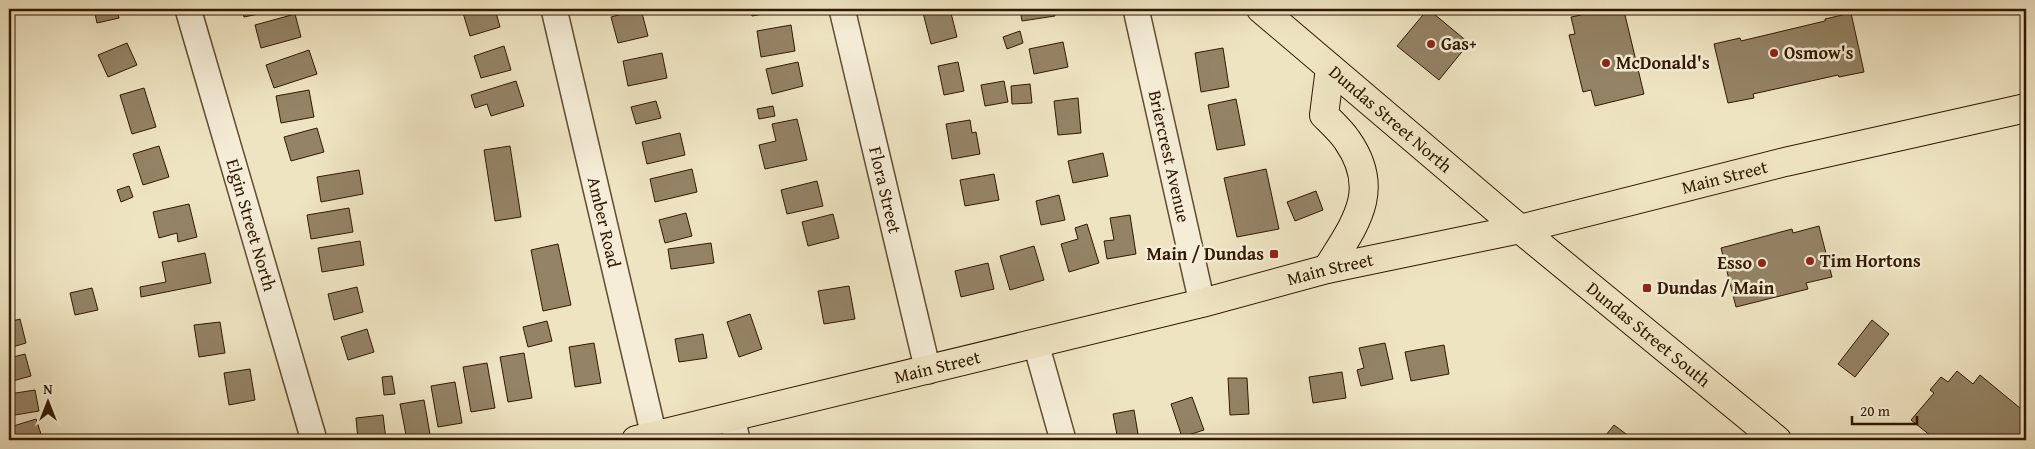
<svg xmlns="http://www.w3.org/2000/svg" width="2035" height="449" font-family="'Gentium Book Plus',serif">
<style>
.building{fill:#948365;stroke:#311900}
.lines{fill:none;stroke-linecap:round;stroke-linejoin:round}
.minor-casing{stroke:#604c30;stroke-width:28}
.major-casing{stroke:#311900;stroke-width:30}
.minor{stroke:#f5edd7;stroke-width:25}
.major{stroke:#efe4c2;stroke-width:28}
.poi-dot{fill:#8f2418;stroke:#f5edd7;stroke-width:2}
.labels{text-anchor:middle;stroke-width:5;stroke-linejoin:round;paint-order:stroke}
.poi-label{font-size:18px;font-weight:bold;fill:#311900;stroke:#f5edd7;text-anchor:start}
.street-label{font-size:18px;fill:#311900;stroke:#f5edd7}
</style>
<rect width="100%" height="100%" fill="#efe4c2"/>
<filter id="stains"><feTurbulence type="fractalNoise" baseFrequency=".004" numOctaves="4"/><feColorMatrix values="0 0 0 0 .2 0 0 0 0 .09 0 0 0 0 .02 0 0 0 .5 -.17"/></filter>
<radialGradient id="worn" r=".72"><stop offset=".6" stop-color="#630" stop-opacity="0"/><stop offset="1" stop-color="#630" stop-opacity=".3"/></radialGradient>
<g class="building">
<polygon points="94,9 117,9 119,18 97,23"/>
<polygon points="242,9 277,9 278,10 244,17"/>
<polygon points="476,9 495,9 500,27 470,36 463,13"/>
<polygon points="641,9 648,36 618,43 611,17"/>
<polygon points="750,9 784,9 784,10 752,16"/>
<polygon points="922,9 950,9 957,37 931,44"/>
<polygon points="1020,9 1054,9 1055,16 1022,21"/>
<polygon points="1428,9 1469,43 1439,80 1397,46"/>
<polygon points="1579,9 1616,9 1617,12 1624,11 1644,94 1595,106 1591,90 1583,92 1569,35 1575,34 1571,17 1581,15"/>
<polygon points="1851,13 1864,72 1839,77 1838,75 1753,94 1754,98 1728,103 1714,44 1740,38 1741,41 1825,21 1825,19"/>
<polygon points="295,14 301,37 261,48 255,25"/>
<polygon points="791,25 795,51 761,57 757,31"/>
<polygon points="1020,31 1023,43 1007,49 1003,37"/>
<polygon points="1063,42 1068,67 1034,74 1029,49"/>
<polygon points="127,43 137,65 108,77 98,55"/>
<polygon points="504,46 511,70 481,78 474,56"/>
<polygon points="1223,48 1229,87 1201,92 1195,53"/>
<polygon points="309,50 317,74 274,88 266,65"/>
<polygon points="662,53 667,78 628,86 623,61"/>
<polygon points="798,62 803,86 772,94 766,69"/>
<polygon points="958,62 964,91 944,95 938,66"/>
<polygon points="516,81 524,106 491,116 487,104 475,108 471,95"/>
<polygon points="1004,81 1008,102 985,106 981,85"/>
<polygon points="1030,84 1032,103 1012,104 1011,86"/>
<polygon points="144,88 156,127 132,134 120,95"/>
<polygon points="309,90 314,117 281,123 276,96"/>
<polygon points="1078,98 1081,133 1058,135 1054,101"/>
<polygon points="1236,99 1245,145 1217,150 1208,105"/>
<polygon points="656,101 661,118 636,124 631,107"/>
<polygon points="773,106 775,116 759,119 757,109"/>
<polygon points="797,119 807,160 765,169 759,145 776,141 772,124"/>
<polygon points="970,120 972,133 976,132 980,154 952,159 946,124"/>
<polygon points="317,128 324,152 291,161 284,137"/>
<polygon points="680,133 685,155 647,164 642,142"/>
<polygon points="159,146 169,177 143,185 133,154"/>
<polygon points="510,146 521,217 495,221 484,150"/>
<polygon points="1103,153 1108,176 1073,183 1068,161"/>
<polygon points="692,169 697,192 655,202 650,179"/>
<polygon points="1266,169 1279,229 1237,237 1224,178"/>
<polygon points="359,170 363,194 321,202 317,177"/>
<polygon points="994,174 999,200 965,206 960,180"/>
<polygon points="817,181 823,206 787,214 781,190"/>
<polygon points="129,186 133,197 121,202 117,190"/>
<polygon points="1316,191 1323,210 1295,221 1287,202"/>
<polygon points="1059,195 1065,220 1041,225 1036,201"/>
<polygon points="189,204 197,237 178,242 177,233 159,238 153,212"/>
<polygon points="349,208 353,232 311,239 307,215"/>
<polygon points="686,213 692,236 665,243 659,220"/>
<polygon points="833,214 839,238 808,246 802,222"/>
<polygon points="1130,215 1136,254 1107,259 1104,241 1114,240 1110,218"/>
<polygon points="1087,224 1099,263 1069,272 1061,244 1078,239 1075,228"/>
<polygon points="1819,226 1832,277 1806,283 1808,289 1736,307 1721,248 1792,229 1793,233"/>
<polygon points="360,241 364,265 322,272 318,248"/>
<polygon points="711,243 714,263 671,269 668,249"/>
<polygon points="558,244 571,305 543,311 531,250"/>
<polygon points="1034,246 1044,280 1010,290 1000,256"/>
<polygon points="205,253 211,283 141,297 140,287 166,282 162,262"/>
<polygon points="988,263 994,289 961,297 955,271"/>
<polygon points="849,286 855,319 824,324 818,291"/>
<polygon points="357,287 363,312 334,320 328,294"/>
<polygon points="92,288 98,310 75,315 70,293"/>
<polygon points="750,314 762,349 739,357 727,322"/>
<polygon points="20,319 26,343 9,348 9,322"/>
<polygon points="1872,320 1889,334 1855,377 1838,364"/>
<polygon points="547,321 552,341 528,347 523,327"/>
<polygon points="220,322 225,353 199,357 194,325"/>
<polygon points="367,329 374,352 348,360 341,337"/>
<polygon points="703,334 707,358 679,362 675,339"/>
<polygon points="594,343 601,383 575,387 569,347"/>
<polygon points="1385,343 1393,379 1361,386 1357,370 1364,368 1359,348"/>
<polygon points="1444,345 1449,374 1411,381 1405,352"/>
<polygon points="524,353 532,398 508,402 500,357"/>
<polygon points="25,354 31,376 9,382 9,358"/>
<polygon points="487,363 495,408 471,412 463,367"/>
<polygon points="250,369 255,400 229,405 224,373"/>
<polygon points="1957,371 1973,384 1980,375 2026,413 2026,436 2023,440 1945,440 1939,435 1936,440 1911,420 1934,393 1930,390 1941,377 1948,382"/>
<polygon points="1342,372 1346,398 1313,403 1309,377"/>
<polygon points="392,376 395,394 384,395 382,377"/>
<polygon points="1228,378 1247,378 1249,414 1230,415"/>
<polygon points="455,382 462,423 438,427 431,386"/>
<polygon points="35,390 39,411 9,416 9,394"/>
<polygon points="1192,397 1204,430 1182,437 1171,404"/>
<polygon points="424,400 431,440 407,440 400,404"/>
<polygon points="1134,410 1139,440 1118,440 1113,414"/>
<polygon points="383,415 386,440 358,440 356,418"/>
<polygon points="36,419 43,440 14,440 10,427"/>
<polygon points="1614,425 1634,440 1602,440"/>
</g>
<g class="lines">
<defs>
<g id="minor">
<path id="s1" d="M188,9L314,440"/>
<path id="s2" d="M554,9L654,436"/>
<path id="s3" d="M842,9L928,371"/>
<path id="s4" d="M1136,9L1202,303"/>
<polyline points="1036,344 1063,440"/>
<polyline points="732,417 737,440"/>
</g>
<g id="major">
<path id="s5" d="M1261,9L1520,229L1777,440"/>
<path d="M1327,269C1354,225 1383,191 1347,140C1341,131 1332,123 1324,115L1330,68"/>
<path id="s6" d="M636,440L1202,303L1327,269L1520,229L1785,162L2026,108"/>
</g>
</defs>
<use href="#minor" class="minor-casing"/>
<use href="#major" class="major-casing"/>
<use href="#minor" class="minor"/>
<use href="#major" class="major"/>
</g>
<g class="poi-dot">
<circle cx="1431" cy="44" r="5"/>
<circle cx="1774" cy="53" r="5"/>
<circle cx="1606" cy="63" r="5"/>
<rect x="1269" y="249" width="10" height="10" rx="2.5"/>
<circle cx="1810" cy="261" r="5"/>
<circle cx="1762" cy="263" r="5"/>
<rect x="1642" y="283" width="10" height="10" rx="2.5"/>
</g>
<g class="labels">
<g class="poi-label">
<text x="1441" y="50">Gas+</text>
<text x="1784" y="59">Osmow's</text>
<text x="1616" y="69">McDonald's</text>
<text x="1264" y="260" text-anchor="end">Main / Dundas</text>
<text x="1820" y="267">Tim Hortons</text>
<text x="1752" y="269" text-anchor="end">Esso</text>
<text x="1657" y="294">Dundas / Main</text>
</g>
<g class="street-label">
<text dy="6" stroke="none"><textPath href="#s5" startOffset="170">Dundas Street North</textPath></text>
<text dy="6" stroke="none"><textPath href="#s4" startOffset="151">Briercrest Avenue</textPath></text>
<text dy="6" stroke="none"><textPath href="#s6" startOffset="1120">Main Street</textPath></text>
<text dy="6" stroke="none"><textPath href="#s3" startOffset="186">Flora Street</textPath></text>
<text dy="6" stroke="none"><textPath href="#s2" startOffset="219">Amber Road</textPath></text>
<text dy="6" stroke="none"><textPath href="#s1" startOffset="225">Elgin Street North</textPath></text>
<text dy="6" stroke="none"><textPath href="#s6" startOffset="715">Main Street</textPath></text>
<text dy="6" stroke="none"><textPath href="#s5" startOffset="506">Dundas Street South</textPath></text>
<text dy="6" stroke="none"><textPath href="#s6" startOffset="310">Main Street</textPath></text>
</g>
</g>
<rect width="2035" height="449" fill="none" stroke="#efe4c2" stroke-width="30"/>
<rect x="10" y="10" width="2015" height="429" fill="none" stroke="#311900" stroke-width="2.5"/>
<rect x="15" y="15" width="2005" height="419" fill="none" stroke="#311900"/>
<g transform="translate(48 402)" stroke="#f5edd7" stroke-width="4" paint-order="stroke">
<path d="M0-4L9 19L0 12L-9 19Z" fill="#311900"/>
<text y="-8" font-size="14" font-weight="bold" text-anchor="middle" fill="#311900">N</text>
</g>
<path d="M1852 416v8h65v-8" fill="none" stroke="#311900" stroke-width="2.5"/>
<text x="1860" y="416" font-size="15" fill="#311900" stroke="#f5edd7" stroke-width="4" paint-order="stroke">20 m</text>
<rect width="100%" height="100%" filter="url(#stains)"/>
<rect width="100%" height="100%" fill="url(#worn)"/>
</svg>
